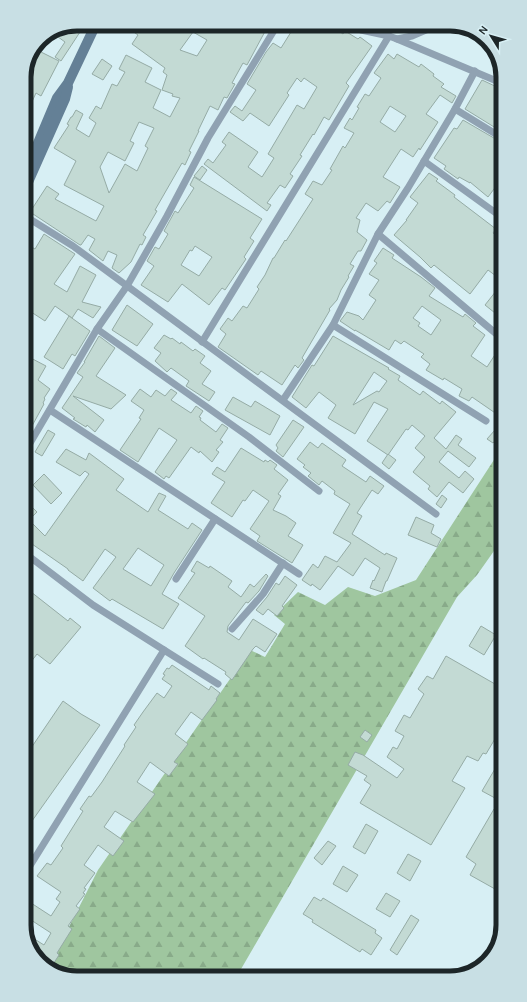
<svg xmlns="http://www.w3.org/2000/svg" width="527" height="1002" font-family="Karla,sans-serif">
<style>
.forest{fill:url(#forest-firs)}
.building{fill:#c3dad4;stroke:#95aba5;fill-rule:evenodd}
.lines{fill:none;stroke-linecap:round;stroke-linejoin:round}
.minor{stroke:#90a2b2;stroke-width:7}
.secondary{stroke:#648096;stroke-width:10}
.rim{fill:none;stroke:#1d2628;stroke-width:5}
</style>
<defs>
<pattern id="forest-firs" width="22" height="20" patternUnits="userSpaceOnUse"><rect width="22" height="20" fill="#9fc69f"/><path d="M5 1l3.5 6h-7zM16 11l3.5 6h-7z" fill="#88aa89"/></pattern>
</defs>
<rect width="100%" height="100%" fill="#d7eff4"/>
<polygon class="forest" points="501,449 501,541 477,575 457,597 237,976 74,978 48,968 98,870 250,650 265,657 285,624 274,615 298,592 325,605 348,587 375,596 416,580"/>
<g class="building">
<path d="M122,24H269L247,65L243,63L232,83L235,84L227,98L224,97L218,110L210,106L198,131H199L189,151L191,152L185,165L182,163L155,210L157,211L143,235L146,237L142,245L140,244L131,262L119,273L112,268L117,255L108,251L103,261L89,250L95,239L88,235L81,245H80L30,212L47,186L59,194L55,199L96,221L104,206L64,185L76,161L54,148L69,125L67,124L71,117H72L76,110L83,114L76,129L89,137L96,123L89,118L96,106L101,109L112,84L117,86L125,72L119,69L126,55L152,68L145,82L161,90L153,108L170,117L180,98L172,96L173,94L162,90L167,75L163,72L165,68L132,44L138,35ZM193,32L207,40L197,56L180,50ZM139,122L154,128L145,146L148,148L137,171L125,164L109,193L100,167L108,152L125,161L134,143L130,141Z"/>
<polygon points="296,24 318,24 323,27 324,26 334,32 336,29 343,34 345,31 358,39 360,37 372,46 346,83 349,86 329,120 324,117 314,135 313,134 300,155 302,156 290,174 293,176 285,188 280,185 267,203 271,205 267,211 204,164 208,159 213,163 226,145 222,142 229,132 258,152 248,167 262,177 274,158 268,154 297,105 304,109 317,87 304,78 301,82 297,78 287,93 289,95 269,126 250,113 243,121 230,112 235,106 242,111 256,90 247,84 266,52 273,43 281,48"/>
<polygon points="71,26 80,32 61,61 55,57 65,42 54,34"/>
<polygon points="35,49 59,61 41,96 36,93 24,119 24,74"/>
<path d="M388,54L394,59L397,54L419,67L421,64L434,74L433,76L444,84L441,87L456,96L452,103L440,95L426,114L438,122L420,150L419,148L413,157L401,149L383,177L400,187L390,203L387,201L378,211L366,203L356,218L360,220L357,232L367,240L361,251H358L350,264L354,266L348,276L349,277L341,290L337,300L329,309L330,310L302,358L304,360L298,368L295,365L282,385L261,371L258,375L218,347L226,334L220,329L228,318L232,321L243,306L247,308L259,289L257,287L265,275L273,258H274L285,240L286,241L313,199L305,194L313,181L322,185L332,170L330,169L343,146L345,148L354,133L344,128L350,118L352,120L359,108L357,107L365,94L369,96L381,78L374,73ZM390,106L406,116L395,132L380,122Z"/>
<polygon points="102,59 112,66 103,80 92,74"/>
<polygon points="482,80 499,88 499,130 465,109"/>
<polygon points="463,120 499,141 500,181 488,197 470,182 470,183 459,177 458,179 444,169 446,166 434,158 454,128 457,129"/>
<polygon points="202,166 207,170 200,180 194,176"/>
<polygon points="429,173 438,179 436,181 455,195 454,197 496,229 493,233 500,239 500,279 488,270 470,294 434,265 431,268 420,257 394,235 407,220 406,220 418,203 410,197"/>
<path d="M194,177L262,219L250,238L254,241L244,257L246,259L225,290L222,288L209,305L182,284L168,302L141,285L154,266L147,261L155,247L159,249L168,234L164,231L175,211L178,213L194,188L190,185ZM195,246L212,257L199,276L181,265L190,250L192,251Z"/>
<polygon points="44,234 75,254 54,284 67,292 80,266 96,275 82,302 101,307 93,318 78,309 72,318 55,306 45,321 25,308 25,277 32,266 25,261 25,250 28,245 35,249"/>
<path d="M383,248L394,255L392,258L421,277L435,288L429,296L463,317L465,314L476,323L473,326L485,335L471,356L487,367L500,347L501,417L472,397L469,401L459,396L462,389L444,378L443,380L426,370L430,364L421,357L424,354L404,341L401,344L395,340L389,350L362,334L355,330V331L340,321L347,312L359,316L363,320L376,300L369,295L379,280L369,274L377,263L374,261ZM422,306L441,320L431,335L418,326L420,323L413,318Z"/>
<polygon points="500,286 500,317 485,305"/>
<polygon points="127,305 153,324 137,346 112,330"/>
<polygon points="69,316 90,331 75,356 72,354 63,369 44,357"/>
<polygon points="164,335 171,339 172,338 180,344 181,342 193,351 195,349 205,356 200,363 211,371 202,384 215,392 209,401 186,386 189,381 171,368 167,372 155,361 161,353 154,348"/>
<polygon points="99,336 115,348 96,376 126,395 111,409 73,396 104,420 95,432 87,425 86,427 73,419 75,418 62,408 83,377 77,373 85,362 84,362"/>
<path d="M333,336L389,368L388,369L400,376L398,380L420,395L423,391L440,404L442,401L456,412L434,438L446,449L456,435L462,439L458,445L476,458L469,467L448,451L439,462L459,478L465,471L474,479L463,493L449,482L437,497L428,489L430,486L413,472L425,457L415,448L425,436L412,425L408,430L406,429L388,455L367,441L388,409L374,402L355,434L328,418L336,405L319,392L306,408L292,397L312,365L314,366ZM374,372L387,381L379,392L377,391L353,405Z"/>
<polygon points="25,355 46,366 38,380 50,389 44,398 45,399 43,403 44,404 26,437 26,410 31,399 26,396"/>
<polygon points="140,389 151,397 156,390 165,396 171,389 177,393 171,400 191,413 196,406 203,411 199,417 201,418 200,420 216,432 222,424 228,428 220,440 223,442 216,450 219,452 212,462 200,451 199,453 191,447 169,478 166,476 164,479 155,472 177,440 159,428 138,462 120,450 141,419 139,418 144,410 131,401"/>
<polygon points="233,397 251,407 255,401 280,416 270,435 225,410"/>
<polygon points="293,420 304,427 283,457 276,451 278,448 276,445"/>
<polygon points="48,430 55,434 42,456 35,452"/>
<polygon points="495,430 500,435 493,443 487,439"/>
<polygon points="310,442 318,448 322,443 346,460 342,466 366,482 370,476 384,486 378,494 372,490 357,513 362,516 352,534 385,555 386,553 397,558 387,581 386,581 382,592 370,588 373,580 374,581 380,568 365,558 353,576 338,566 320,590 312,584 311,586 302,580 313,564 318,568 325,556 337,562 351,543 333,533 350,504 334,494 335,491 322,481 319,485 308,476 311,473 303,467 305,465 297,459"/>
<polygon points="241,448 264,462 265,460 268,462 270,460 277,465 274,469 288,480 278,494 281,496 273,510 286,516 296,523 288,536 303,545 292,563 257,541 260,536 250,529 269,501 253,490 245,501 243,500 232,517 211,503 225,482 212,474 217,467 225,472"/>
<path d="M66,449L86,460L89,453L124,479L116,490L148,512L159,493L166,496L158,510L188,529L192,523L202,530L174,573L162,594L179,604L163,629L112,599L110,601L93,588L116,557L105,549L83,581L68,570V569L32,544L31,545L26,540V501L37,512L29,520L45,536L89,474L85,471L80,476L56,462ZM138,548L164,565L151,586L123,569Z"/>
<polygon points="388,454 396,460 389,469 382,463"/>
<polygon points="44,474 62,493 51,504 33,485"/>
<polygon points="442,495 447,499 441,508 436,504"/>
<polygon points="416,517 434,525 431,533 441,539 437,547 408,535"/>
<polygon points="197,561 209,568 210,566 232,581 228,587 241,597 250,584 254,587 266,574 268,576 259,591 248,603 246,602 228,626 227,632 239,640 253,619 277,634 265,652 256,646 253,649 232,680 225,674 226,672 204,658 203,659 185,646 205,616 178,598 195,573 191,571"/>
<polygon points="285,576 297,585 282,606 284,608 277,616 268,609 263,615 256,610 267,597 276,583 279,585"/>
<polygon points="26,588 68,621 70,618 81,627 50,664 37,654 27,667"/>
<polygon points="481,626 496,635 484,655 469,646"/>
<polygon points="446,656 502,688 502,727 486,754 483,753 478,761 467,756 452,781 465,788 431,845 360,803 371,785 364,780 367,776 348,765 355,752 363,755 397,778 404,769 387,757 393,747 397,749 404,736 395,731 404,715 410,718 424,694 418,689 427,676 433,679"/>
<polygon points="172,665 209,690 211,686 220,693 216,699 217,700 202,720 191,712 175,734 188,744 174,762 178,764 169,776 150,762 137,782 155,794 133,822 115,811 104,827 124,841 113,856 98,845 84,865 95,873 84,888 86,889 83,893 85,894 76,906 80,909 68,926 72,929 57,953 59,955 50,969 47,968 28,945 28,935 44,945 51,933 28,918 28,901 51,916 60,902 56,899 61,892 37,876 47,863 51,865 63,848 61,846 83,811 80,809 89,796 91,797 102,782 125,746 124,745 136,727 134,725 143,712 157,693 164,698 172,686 162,679 165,675 163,674 167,668 169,669"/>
<polygon points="63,701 81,714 100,725 27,828 27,754"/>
<polygon points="365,730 372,735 367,742 360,737"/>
<polygon points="502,757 502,785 495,798 482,791"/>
<polygon points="494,809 502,814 503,841 495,855 503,859 503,875 495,889 470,875 476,864 466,857"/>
<polygon points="366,824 378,831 365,854 353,847"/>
<polygon points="328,841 336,846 322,865 314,858"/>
<polygon points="408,854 421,861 410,881 397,873"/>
<polygon points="343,866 358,875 347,892 333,884"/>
<polygon points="386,893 400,901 390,917 376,909"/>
<polygon points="314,897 321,901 323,898 376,930 375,933 382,938 371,955 362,949 360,952 312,922 313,920 303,914"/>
<polygon points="411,915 419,920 397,955 390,950"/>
</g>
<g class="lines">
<g class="minor">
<polyline points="344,24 361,30 389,36 397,39 412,36 440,24"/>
<polyline points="397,39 499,82"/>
<polyline points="455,109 499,136"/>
<polyline points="424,161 500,216"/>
<polyline points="25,216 73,246 436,514"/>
<polyline points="378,234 500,337"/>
<polyline points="333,325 486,421"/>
<polyline points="97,329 249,437 319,491"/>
<polyline points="202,342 389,36"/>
<polyline points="283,400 333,325 378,234 408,188 455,109 475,71"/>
<polyline points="50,410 299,574"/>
<polyline points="26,450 97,329 127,286 167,216 208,138 278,24"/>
<polyline points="26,554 93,605 164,650 28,869"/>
<polyline points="176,579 215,519"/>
<polyline points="232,629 263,594 283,563"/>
<polyline points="164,650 218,684"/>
</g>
<g class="secondary">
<polyline points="25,174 57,98 68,83 96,24"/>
<polyline points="25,189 65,99 68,87"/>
</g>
</g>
<path d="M0 0H527V1002H0ZM77 31H450A46 46 0 0 1 496 77V925A46 46 0 0 1 450 971H77A46 46 0 0 1 31 925V77A46 46 0 0 1 77 31Z" fill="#c8dfe4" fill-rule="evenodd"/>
<path class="rim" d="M77 31H450A46 46 0 0 1 496 77V925A46 46 0 0 1 450 971H77A46 46 0 0 1 31 925V77A46 46 0 0 1 77 31Z"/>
<g transform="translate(491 36) rotate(307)" stroke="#d7eff4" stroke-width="3" paint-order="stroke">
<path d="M0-3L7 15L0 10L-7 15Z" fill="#1d2628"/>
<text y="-6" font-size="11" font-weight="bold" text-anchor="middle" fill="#1d2628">N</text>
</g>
</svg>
